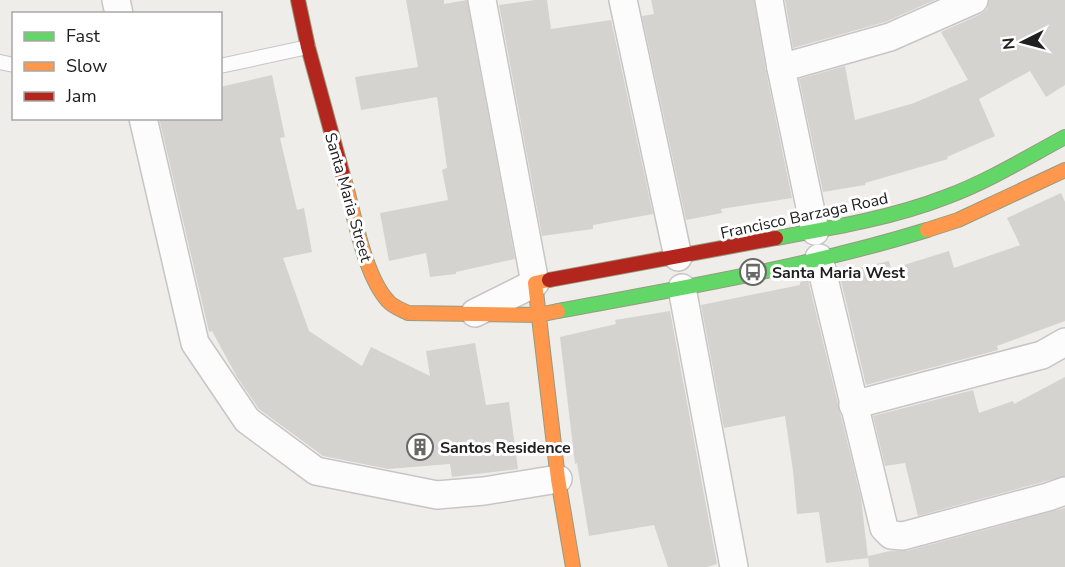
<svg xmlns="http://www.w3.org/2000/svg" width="1065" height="567" font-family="'Nunito Sans',sans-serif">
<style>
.building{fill:#d5d3d0}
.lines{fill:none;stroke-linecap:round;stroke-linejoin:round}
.lane-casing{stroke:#c7c6c5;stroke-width:16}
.street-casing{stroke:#c7c6c5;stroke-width:30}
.fast-casing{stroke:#989a7f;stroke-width:16}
.slow-casing{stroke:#989a7f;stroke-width:16}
.jam-casing{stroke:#989a7f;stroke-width:16}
.lane{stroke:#fdfcfc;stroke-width:14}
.street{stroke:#fdfcfc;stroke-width:27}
.fast{stroke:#63d668;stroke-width:14}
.slow{stroke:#ff974d;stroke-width:14}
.jam{stroke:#b3261e;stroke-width:14}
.labels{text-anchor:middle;stroke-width:6;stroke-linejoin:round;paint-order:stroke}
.street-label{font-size:16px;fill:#202020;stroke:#fff}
.poi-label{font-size:16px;font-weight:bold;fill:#202020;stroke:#fff;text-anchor:start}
</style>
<rect width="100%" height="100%" fill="#efede9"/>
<g class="building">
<polygon points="406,0 444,0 444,4 467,0 515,259 456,272 456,274 430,277 426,253 389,261 380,213 448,200 442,170 447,168 437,97 361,110 355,77 418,67"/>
<polygon points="535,0 547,0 551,29 611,20 653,214 593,225 593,229 542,236 499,5"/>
<polygon points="651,0 754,0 766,71 792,198 721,209 722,213 686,220 642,16 654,14"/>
<polygon points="785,0 935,0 885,22 793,48"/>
<polygon points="989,0 1065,0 1065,85 1046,97 1030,71 979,99 995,136 947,157 948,159 865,183 865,185 823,192 799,79 845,66 855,120 914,103 968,80 941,32 981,14 987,9"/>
<polygon points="272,75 285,137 280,138 297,210 304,208 312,252 283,258 309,331 362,366 371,347 430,376 426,351 475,343 486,405 509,402 518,469 452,477 450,464 388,469 323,456 259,409 237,377 212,331 209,332 159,118 220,118 220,87"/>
<polygon points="1061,193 1065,202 1065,321 997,346 998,350 866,385 839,273 889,261 891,269 949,251 954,268 1020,245 1007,218"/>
<polygon points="808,280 861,498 868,558 826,563 819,512 797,514 793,471 785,416 724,428 701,305 800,285 800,282"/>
<polygon points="670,311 717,564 707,567 668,567 654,525 589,536 577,463 575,464 560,337 616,324 615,320"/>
<polygon points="1065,377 1065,476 918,516 905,463 885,466 873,416 973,390 979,413 1013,401 1014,404"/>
<polygon points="1065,508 1065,567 869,567 868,556 890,551 907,551"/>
</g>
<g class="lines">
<defs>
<g id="lane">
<polyline points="0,62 14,65"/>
<polyline points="220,66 308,47"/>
</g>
<g id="street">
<polyline points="116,0 119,14"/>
<polyline points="623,0 678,257"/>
<polyline points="769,0 781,68 815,231"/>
<polyline points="781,68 890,37 974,0"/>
<polyline points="143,118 195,343 247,420 316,471 437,495 484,491 558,479"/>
<polyline points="819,258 884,528 891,535 903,536 1048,497 1065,491"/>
<polyline points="682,288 734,567"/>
<polyline points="475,313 535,283 482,0"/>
<polyline points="853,405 1042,355 1065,342"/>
</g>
<g id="fast">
<path d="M776,238C832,228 892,218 946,197C987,182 1026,158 1065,137"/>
<path d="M558,311C681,288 807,267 927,230"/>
</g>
<g id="slow">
<path d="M344,179C354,213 364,275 388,301C393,307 402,310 408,313L538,315L558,311"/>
<polyline points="927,230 958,220 1065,170"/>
<polyline points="549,280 535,283 558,479 573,567"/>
</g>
<g id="jam">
<polyline points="298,0 308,47 344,179"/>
<polyline points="549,280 776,238"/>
</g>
</defs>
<use href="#lane" class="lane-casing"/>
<use href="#street" class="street-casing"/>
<use href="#fast" class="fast-casing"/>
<use href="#slow" class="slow-casing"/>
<use href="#jam" class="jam-casing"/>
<use href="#lane" class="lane"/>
<use href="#street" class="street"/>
<use href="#fast" class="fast"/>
<use href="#slow" class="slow"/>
<use href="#jam" class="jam"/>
</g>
<defs>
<symbol id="bus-ring" viewBox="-11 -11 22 22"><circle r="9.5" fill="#fff" stroke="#686866" stroke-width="1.5"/><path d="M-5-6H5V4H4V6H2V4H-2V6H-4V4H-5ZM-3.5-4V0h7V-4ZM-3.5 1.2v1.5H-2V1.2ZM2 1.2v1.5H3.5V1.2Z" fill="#686866"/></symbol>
<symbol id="building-ring" viewBox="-11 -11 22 22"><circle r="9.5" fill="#fff" stroke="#686866" stroke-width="1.5"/><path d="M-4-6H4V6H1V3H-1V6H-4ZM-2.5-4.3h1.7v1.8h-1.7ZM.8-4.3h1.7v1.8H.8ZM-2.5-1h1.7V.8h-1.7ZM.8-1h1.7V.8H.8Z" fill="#686866"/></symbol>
</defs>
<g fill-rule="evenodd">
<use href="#bus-ring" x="738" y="257" width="30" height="30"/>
<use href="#building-ring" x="405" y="432" width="30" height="30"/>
</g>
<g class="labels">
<g class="street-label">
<text transform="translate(349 197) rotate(74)" y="6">Santa Maria Street</text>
<text transform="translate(804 215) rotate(-12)" y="6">Francisco Barzaga Road</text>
</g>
<g class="poi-label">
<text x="772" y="278">Santa Maria West</text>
<text x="440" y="453">Santos Residence</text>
</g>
</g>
<rect x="12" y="12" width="210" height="108" fill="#ffffff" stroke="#a6a6a6" stroke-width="1.5"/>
<rect x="24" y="32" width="30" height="9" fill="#63d668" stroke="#a6a6a6" stroke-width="1.5"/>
<text x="66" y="42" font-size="18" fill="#202020">Fast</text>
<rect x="24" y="62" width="30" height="9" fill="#ff974d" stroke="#a6a6a6" stroke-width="1.5"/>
<text x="66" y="72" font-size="18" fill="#202020">Slow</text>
<rect x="24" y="92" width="30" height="9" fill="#b3261e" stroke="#a6a6a6" stroke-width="1.5"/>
<text x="66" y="102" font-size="18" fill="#202020">Jam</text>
<g transform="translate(1023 42) rotate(264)" stroke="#ffffff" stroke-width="4.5" paint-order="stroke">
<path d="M0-4.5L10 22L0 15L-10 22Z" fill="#202020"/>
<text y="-9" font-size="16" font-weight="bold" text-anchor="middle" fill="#202020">N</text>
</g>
</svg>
